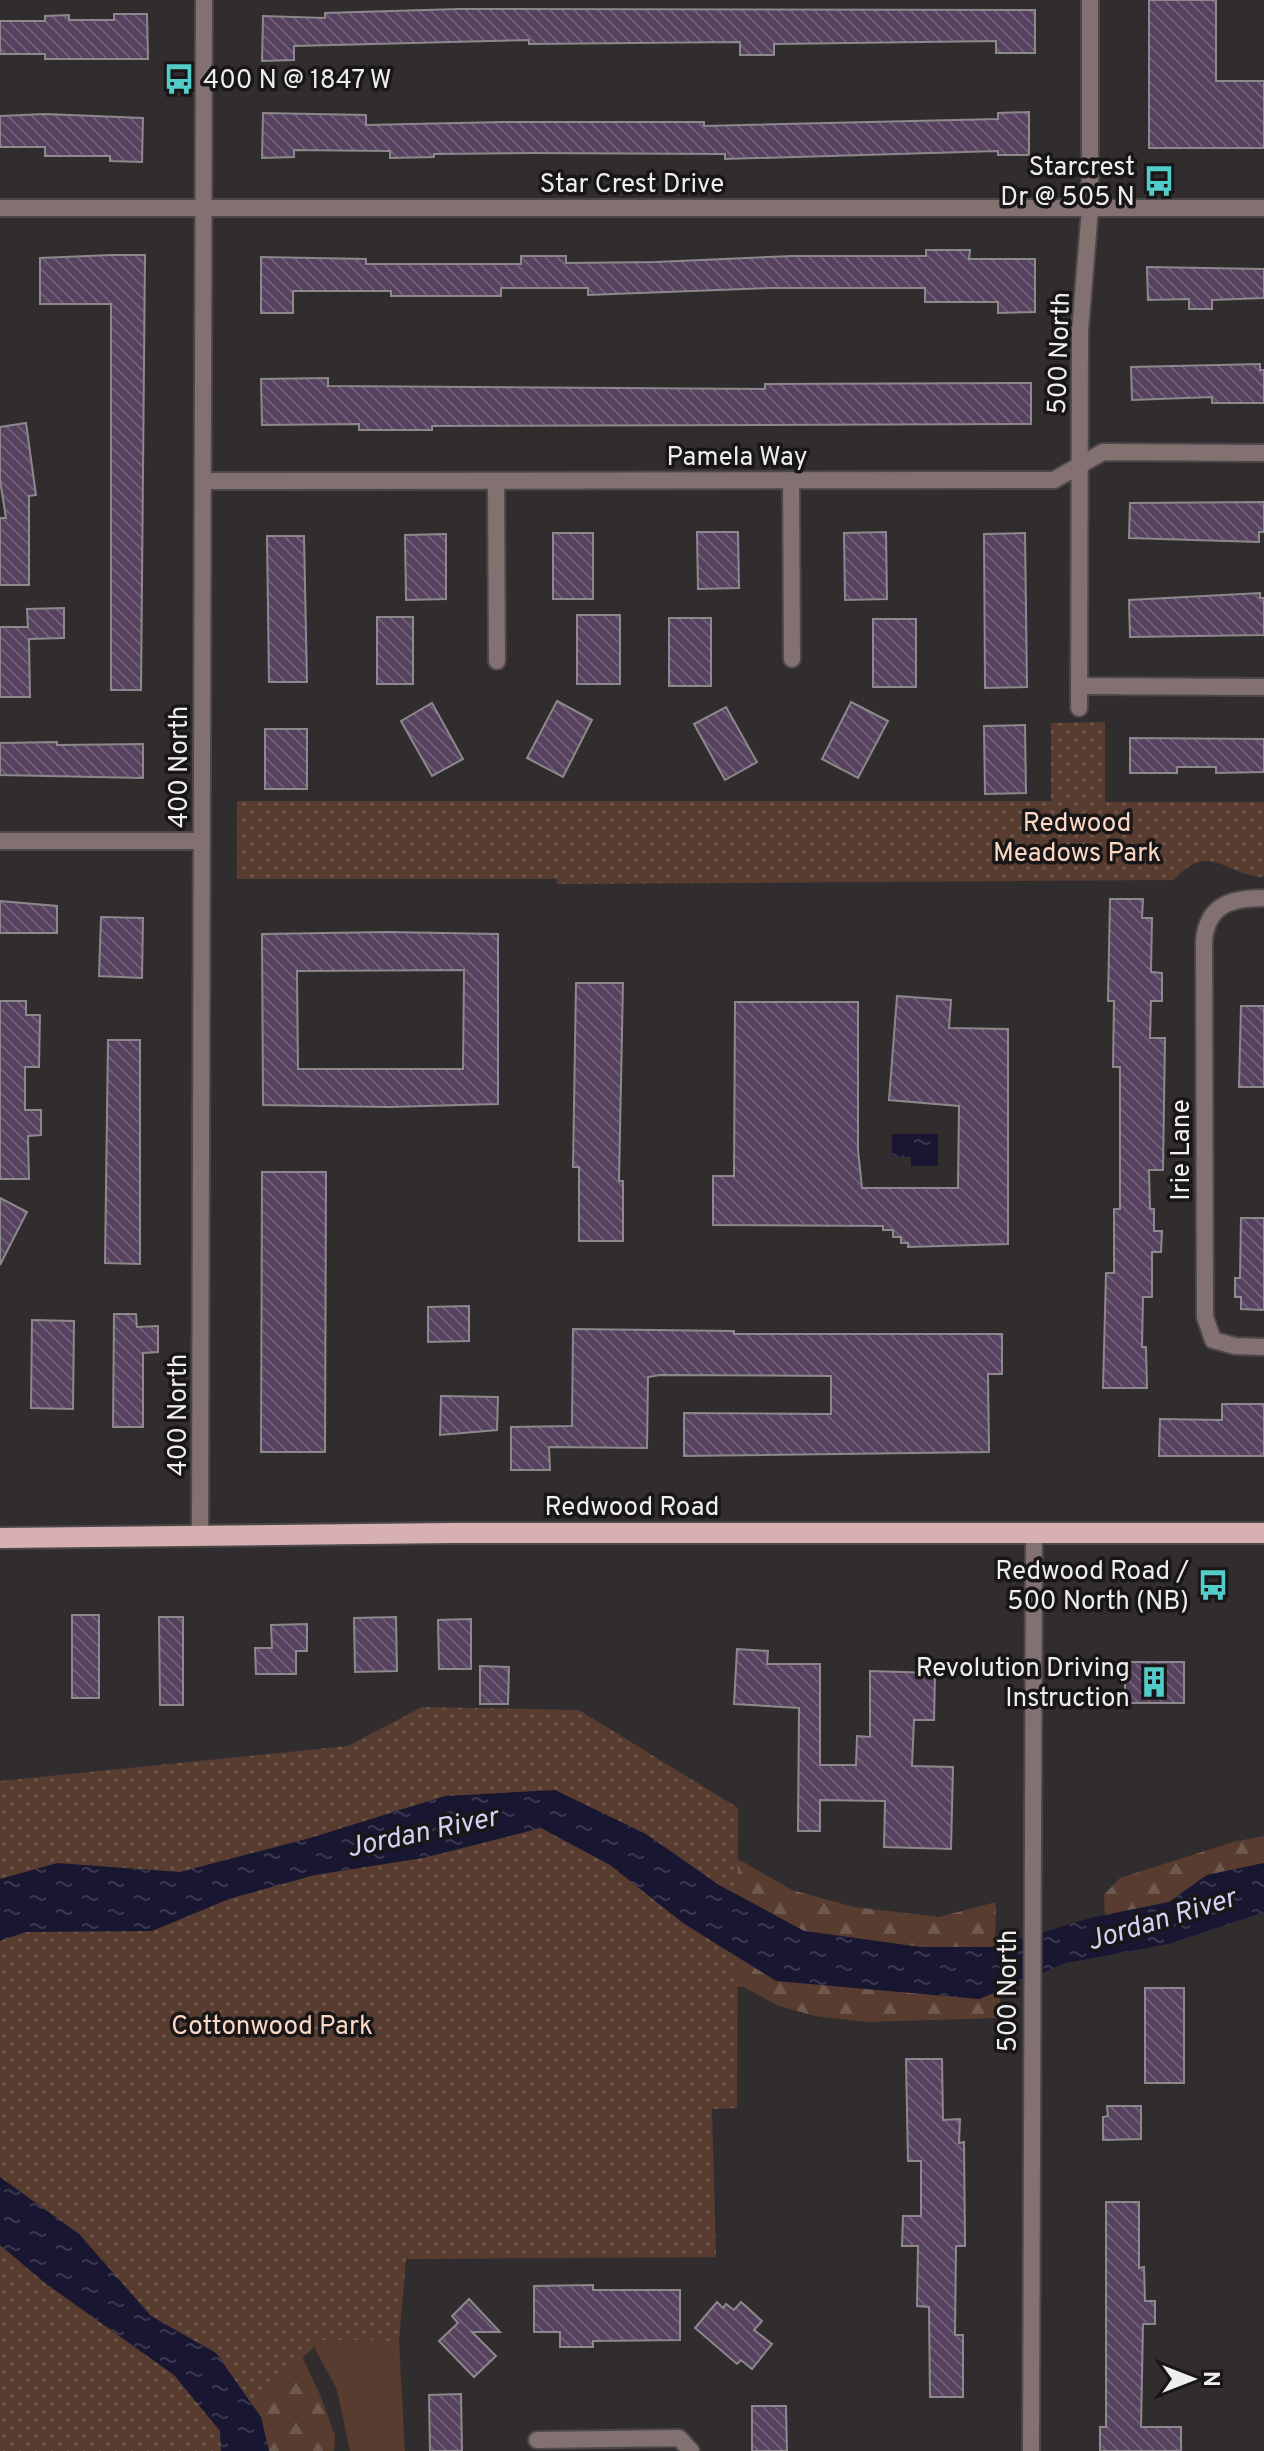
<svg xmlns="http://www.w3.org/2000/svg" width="1264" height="2451" font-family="Overpass,sans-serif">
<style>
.green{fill:#573c2f}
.forest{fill:url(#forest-firs)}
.park{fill:url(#park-dots)}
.water{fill:url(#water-ripples)}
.building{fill:url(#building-back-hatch);stroke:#8b898c;stroke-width:2;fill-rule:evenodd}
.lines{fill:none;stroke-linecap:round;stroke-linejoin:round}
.minor-casing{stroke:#4c484a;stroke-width:20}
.primary-casing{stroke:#4c484a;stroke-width:24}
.minor{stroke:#837070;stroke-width:16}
.primary{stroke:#d7b1b2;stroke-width:20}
.labels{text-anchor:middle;stroke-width:7;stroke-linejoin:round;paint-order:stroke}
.poi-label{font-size:26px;fill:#efedee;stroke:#181617;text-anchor:end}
.street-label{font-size:26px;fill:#efedee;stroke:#181617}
.park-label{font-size:26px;fill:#fcd7c4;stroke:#181617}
.water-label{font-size:28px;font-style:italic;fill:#d1d1f5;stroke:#181617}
</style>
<defs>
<pattern id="forest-firs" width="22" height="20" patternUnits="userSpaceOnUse" patternTransform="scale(2)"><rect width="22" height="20" fill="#573c2f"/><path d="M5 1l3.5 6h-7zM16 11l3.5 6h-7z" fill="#6f584d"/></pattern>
<pattern id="park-dots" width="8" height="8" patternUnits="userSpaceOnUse" patternTransform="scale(2)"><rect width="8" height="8" fill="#573c2f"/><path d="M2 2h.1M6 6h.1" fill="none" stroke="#6f584d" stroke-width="1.8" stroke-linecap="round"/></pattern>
<pattern id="water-ripples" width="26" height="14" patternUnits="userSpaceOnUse" patternTransform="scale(2)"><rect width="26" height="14" fill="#181631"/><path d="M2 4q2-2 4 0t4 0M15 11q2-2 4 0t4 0" fill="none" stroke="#3a384f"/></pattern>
<pattern id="building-back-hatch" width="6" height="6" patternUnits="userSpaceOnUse" patternTransform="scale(2)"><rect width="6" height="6" fill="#56425e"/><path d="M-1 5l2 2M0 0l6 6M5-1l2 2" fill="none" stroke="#6f5e75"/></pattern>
</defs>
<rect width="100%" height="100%" fill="#312d2f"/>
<polygon class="green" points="322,2340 399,2341 405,2451 350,2451 337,2390 314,2347"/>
<g class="forest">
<polygon points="630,1797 792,1890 854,1907 939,1917 996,1902 995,1947 920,1947 804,1931 719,1885"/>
<polygon points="1264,1836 1264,1863 1207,1875 1169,1902 1105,1915 1104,1895 1120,1878 1233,1842"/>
<polygon points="315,1875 979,1999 1001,1990 999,2018 866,2022 815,2016 779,2006 743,1987 693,1979 0,1941"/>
<polygon points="0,2116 289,2328 321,2397 335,2436 334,2451 269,2451 261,2417"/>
</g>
<g class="park">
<path d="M1105,722V802H1264V877C1227,877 1210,839 1174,880L557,884L556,879H237V801H1051V723Z"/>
<polygon points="422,1707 579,1710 738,1808 737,2108 712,2109 716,2257 406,2259 399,2341 322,2340 220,2431 221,2451 0,2451 0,1781 348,1746"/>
</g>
<g class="water">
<polygon points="892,1134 938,1134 938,1166 911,1166 911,1157 892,1157"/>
<polygon points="555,1790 646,1834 719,1885 804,1931 920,1947 995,1947 1090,1918 1169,1902 1207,1875 1264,1863 1264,1912 1168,1944 1066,1963 979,1999 776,1981 683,1923 610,1865 541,1828 423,1858 315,1875 229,1899 152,1931 26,1932 0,1941 0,1879 57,1863 180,1872 310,1838 445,1796"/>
<polygon points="0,2177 79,2234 151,2316 216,2353 261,2417 269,2451 221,2451 220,2431 174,2375 45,2283 0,2245"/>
</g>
<g class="building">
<polygon points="1149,0 1216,0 1216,81 1264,81 1264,148 1149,148"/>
<polygon points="459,9 1035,10 1035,53 996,53 996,41 774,44 774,55 740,55 740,42 529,44 529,40 294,46 294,60 262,61 263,16 325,18 325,13"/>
<polygon points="114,14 147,14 148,59 45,59 45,54 0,54 0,21 45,21 45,16 69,15 69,20 114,20"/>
<polygon points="1029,112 1029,155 998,155 998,151 725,159 725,154 531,153 434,154 434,157 390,158 390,151 294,150 294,157 262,158 263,113 366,115 366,125 504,122 704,122 704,126 998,119 998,113"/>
<polygon points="45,114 143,118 142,162 110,161 110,156 45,156 45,147 0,147 0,116"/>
<polygon points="926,250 970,250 969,259 1035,259 1035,312 998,313 998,302 925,302 925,288 770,288 588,295 588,288 501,288 501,296 391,296 391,291 293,291 293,313 261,313 261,257 366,259 366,264 521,264 521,256 566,256 566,263 656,262 792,256 926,256"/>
<polygon points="111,255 145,255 141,690 111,690 111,304 40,304 40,258"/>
<polygon points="1147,267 1264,269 1264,298 1212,300 1212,309 1189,309 1189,299 1148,300"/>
<polygon points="1260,364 1260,370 1264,370 1264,403 1212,403 1212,397 1132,400 1131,367"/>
<polygon points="328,378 328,386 765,389 765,384 1031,383 1031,424 432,426 432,430 359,430 359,424 262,425 261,379"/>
<polygon points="26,423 36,495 29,496 29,585 0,585 0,518 6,518 0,480 0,427"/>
<polygon points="1264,502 1264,532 1259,532 1259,542 1129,538 1130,503"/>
<polygon points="697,532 738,532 739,588 698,589"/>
<polygon points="886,532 887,599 845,600 844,533"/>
<rect x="553" y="533" width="40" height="66"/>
<polygon points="1025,533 1027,687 985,688 984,534"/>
<polygon points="446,534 446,599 406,600 405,535"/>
<polygon points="267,536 304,536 307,682 269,682"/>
<polygon points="1260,593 1260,598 1264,598 1264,635 1130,637 1129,600"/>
<polygon points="64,608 64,638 29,639 30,697 0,697 0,627 28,627 27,609"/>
<rect x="577" y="615" width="43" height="69"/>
<rect x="377" y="617" width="36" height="67"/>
<rect x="669" y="618" width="42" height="68"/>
<rect x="873" y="619" width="43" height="68"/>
<polygon points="557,701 592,720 563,777 527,758"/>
<polygon points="851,702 888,721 858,778 822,759"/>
<polygon points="432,703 463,759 432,776 401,721"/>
<polygon points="726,707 757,762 725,780 694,724"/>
<polygon points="1025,725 1026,793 985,794 984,726"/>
<rect x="265" y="729" width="42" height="60"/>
<polygon points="1130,738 1264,739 1264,772 1216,773 1216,767 1177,767 1177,773 1130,773"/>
<polygon points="57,742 57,745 143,744 143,778 0,775 0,743"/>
<polygon points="1110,899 1143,899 1142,918 1152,918 1151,972 1162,973 1162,1001 1151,1001 1150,1038 1165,1038 1163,1170 1149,1170 1150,1209 1154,1209 1154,1231 1162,1231 1161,1252 1152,1252 1152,1297 1143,1297 1142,1347 1146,1347 1147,1388 1103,1388 1106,1273 1114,1273 1114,1209 1120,1209 1120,1067 1113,1067 1114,1001 1108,1001"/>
<polygon points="0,901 57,906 57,933 0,933"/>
<polygon points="101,917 143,918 142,978 99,976"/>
<path d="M389,932L498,934V1104L389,1107L263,1105L262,934ZM464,970L463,1069H298L297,971Z"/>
<polygon points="576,983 623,983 619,1181 623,1181 623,1241 579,1241 579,1167 573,1167"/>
<polygon points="897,996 951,1000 949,1028 1008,1029 1008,1244 908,1247 908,1243 901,1243 901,1237 893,1237 893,1230 883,1230 883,1226 713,1225 713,1176 734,1176 735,1002 858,1002 858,1150 862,1188 958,1188 959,1106 889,1100"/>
<polygon points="0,1001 26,1001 26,1015 40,1015 39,1067 25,1067 25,1110 41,1110 41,1135 28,1136 29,1179 0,1179"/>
<polygon points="1241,1006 1264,1006 1264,1087 1239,1087"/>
<polygon points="108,1040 140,1040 140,1264 105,1263"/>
<polygon points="262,1172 326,1172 325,1452 261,1452"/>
<polygon points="0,1198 27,1212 0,1265"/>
<polygon points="1241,1218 1264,1218 1264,1310 1241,1309 1241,1297 1235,1297 1235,1278 1240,1278"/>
<polygon points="469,1306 469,1341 428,1342 428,1307"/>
<polygon points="114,1314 136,1314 137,1327 158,1326 158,1352 143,1353 143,1427 113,1427"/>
<polygon points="32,1320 74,1321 73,1409 31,1408"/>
<polygon points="573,1329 734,1331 734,1334 1002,1334 1002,1374 988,1374 989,1452 684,1456 684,1413 831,1414 831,1376 660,1375 648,1377 647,1448 549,1447 550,1470 511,1470 511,1427 572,1426"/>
<polygon points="441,1396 498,1397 497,1430 440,1435"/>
<polygon points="1222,1404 1264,1404 1264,1456 1159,1456 1160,1419 1222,1420"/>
<rect x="72" y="1615" width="27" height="83"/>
<polygon points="159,1617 183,1617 183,1705 160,1705"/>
<polygon points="396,1617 397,1671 355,1672 354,1618"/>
<polygon points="471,1619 471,1669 439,1669 438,1620"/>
<polygon points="307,1624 307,1651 296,1651 296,1674 256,1674 255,1648 272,1648 271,1625"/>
<polygon points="737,1649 768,1651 767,1664 820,1664 820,1765 856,1765 857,1736 870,1737 870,1671 935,1673 934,1720 914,1720 912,1766 953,1767 951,1849 884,1847 885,1801 820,1800 820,1831 798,1831 799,1708 734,1704"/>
<rect x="1125" y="1662" width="59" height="41"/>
<polygon points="480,1666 509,1667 508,1704 480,1704"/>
<rect x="1145" y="1988" width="39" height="95"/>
<polygon points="906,2059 942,2059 943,2120 960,2119 959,2143 964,2142 965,2246 956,2246 955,2335 963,2335 963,2397 930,2397 929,2307 917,2306 918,2246 902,2246 903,2216 921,2216 921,2161 908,2161"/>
<polygon points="1107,2106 1141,2106 1141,2139 1103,2140 1103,2117 1108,2116"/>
<polygon points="1106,2202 1139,2202 1139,2268 1144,2267 1145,2301 1155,2301 1155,2324 1143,2324 1141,2427 1181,2427 1181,2451 1100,2451 1100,2427 1106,2427"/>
<polygon points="593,2285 593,2290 680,2290 680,2340 593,2341 593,2347 560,2347 560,2332 534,2332 534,2286"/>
<polygon points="469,2299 500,2332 472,2332 496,2356 474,2377 439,2341 458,2323 452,2316"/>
<polygon points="717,2302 723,2308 726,2304 734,2310 741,2302 762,2321 754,2330 772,2344 752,2369 741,2360 737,2364 695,2328"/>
<polygon points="461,2394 462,2451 430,2451 429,2395"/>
<polygon points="752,2406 786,2406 787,2451 752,2451"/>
</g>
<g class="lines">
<defs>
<g id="minor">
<polyline points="0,208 1264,208"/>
<polyline points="791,480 792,659"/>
<polyline points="203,481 1054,480 1103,452 1264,453"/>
<polyline points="496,481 497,661"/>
<polyline points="1079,686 1264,687"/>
<polyline points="1079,708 1080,331 1090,208 1090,0"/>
<polyline points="0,841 202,841"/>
<path d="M1264,898C1232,898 1208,904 1204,940L1205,1317L1213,1340L1235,1346L1264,1347"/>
<polyline points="200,1535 204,0"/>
<polyline points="537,2440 679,2438 691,2451"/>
<polyline points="1031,2451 1034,1532"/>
</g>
<polyline id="primary" points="0,1538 452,1533 1264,1533"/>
</defs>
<use href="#minor" class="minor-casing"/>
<use href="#primary" class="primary-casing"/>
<use href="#minor" class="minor"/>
<use href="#primary" class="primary"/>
</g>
<defs>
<symbol id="bus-bare" viewBox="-9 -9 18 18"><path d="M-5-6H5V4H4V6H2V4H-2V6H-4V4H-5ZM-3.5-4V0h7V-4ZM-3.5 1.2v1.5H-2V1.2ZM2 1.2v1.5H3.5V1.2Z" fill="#53cdca" stroke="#181617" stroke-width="2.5" paint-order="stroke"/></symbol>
<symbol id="building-bare" viewBox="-9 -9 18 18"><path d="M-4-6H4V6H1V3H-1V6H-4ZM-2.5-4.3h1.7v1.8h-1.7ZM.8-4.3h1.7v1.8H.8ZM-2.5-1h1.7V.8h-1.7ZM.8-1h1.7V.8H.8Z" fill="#53cdca" stroke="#181617" stroke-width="2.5" paint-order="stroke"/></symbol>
</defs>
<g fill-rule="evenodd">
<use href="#bus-bare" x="157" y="57" width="44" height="44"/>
<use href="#bus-bare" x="1137" y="159" width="44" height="44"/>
<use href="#bus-bare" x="1191" y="1563" width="44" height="44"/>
<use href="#building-bare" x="1132" y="1660" width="44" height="44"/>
</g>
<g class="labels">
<g class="poi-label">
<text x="203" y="88" text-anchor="start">400 N @ 1847 W</text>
<text x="1135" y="175">Starcrest<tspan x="1135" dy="30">Dr @ 505 N</tspan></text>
<text x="1189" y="1579">Redwood Road /<tspan x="1189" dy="30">500 North (NB)</tspan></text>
<text x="1130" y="1676">Revolution Driving<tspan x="1130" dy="30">Instruction</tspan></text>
</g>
<g class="street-label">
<text x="632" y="192">Star Crest Drive</text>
<text transform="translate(1058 353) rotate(-88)" y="9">500 North</text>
<text x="737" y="465">Pamela Way</text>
<text transform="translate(178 767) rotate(-90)" y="9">400 North</text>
<text transform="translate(1180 1150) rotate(-90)" y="9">Irie Lane</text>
<text transform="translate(177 1415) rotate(-90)" y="9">400 North</text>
<text x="632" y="1515">Redwood Road</text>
<text transform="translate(1007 1991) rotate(-90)" y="9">500 North</text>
</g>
<g class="park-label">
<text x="1077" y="831">Redwood<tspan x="1077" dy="30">Meadows Park</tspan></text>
<text x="272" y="2034">Cottonwood Park</text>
</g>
<g class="water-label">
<text transform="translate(422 1831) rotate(-12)" y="10">Jordan River</text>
<text transform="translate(1161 1918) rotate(-17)" y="10">Jordan River</text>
</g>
</g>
<g transform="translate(1192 2379) rotate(90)" stroke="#181617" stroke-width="6" paint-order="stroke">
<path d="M0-6L14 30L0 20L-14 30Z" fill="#efedee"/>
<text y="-12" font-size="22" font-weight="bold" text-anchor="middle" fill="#efedee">N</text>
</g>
</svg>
